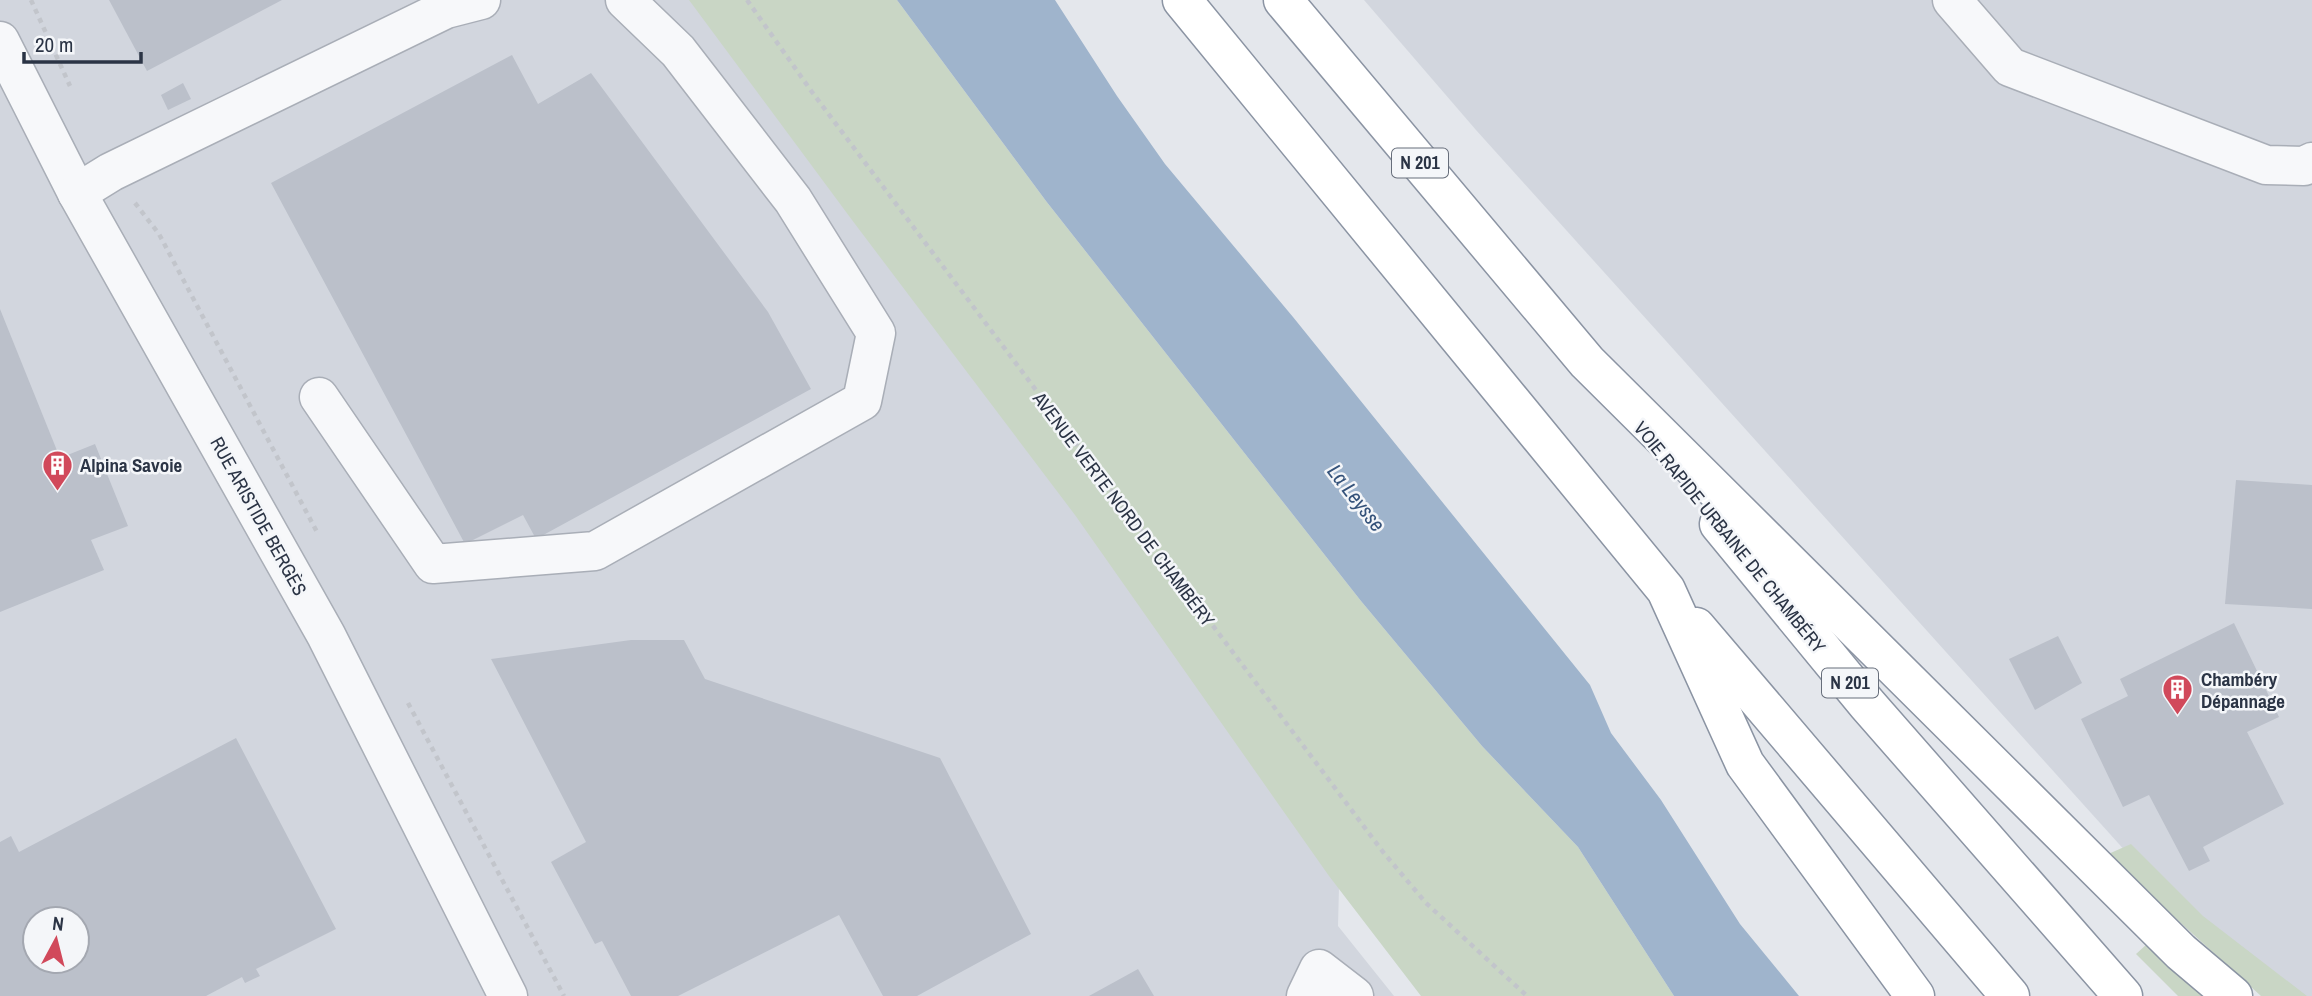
<svg xmlns="http://www.w3.org/2000/svg" width="2312" height="996" font-family="'Archivo Narrow',sans-serif">
<style>
.built{fill:#d2d6de;fill-rule:evenodd}
.green{fill:#c9d6c5}
.water{fill:#9fb4cc}
.building{fill:#bbc0ca;fill-rule:evenodd}
.lines{fill:none;stroke-linecap:round;stroke-linejoin:round}
.minor-casing{stroke:#a9aeb7;stroke-width:41}
.highway-casing{stroke:#8b94a3;stroke-width:41}
.path{stroke:#c2c5cb;stroke-width:4.5;stroke-dasharray:5 5;stroke-linecap:butt}
.minor{stroke:#f7f8fa;stroke-width:38}
.highway{stroke:#fff;stroke-width:38}
.labels{text-anchor:middle;stroke-width:5;stroke-linejoin:round;paint-order:stroke}
.shield{fill:#f4f6f9;stroke:#676e7b;stroke-width:2}
.shield-label{font-size:18px;font-weight:bold;fill:#2b3445}
.poi-label{font-size:19px;font-weight:bold;fill:#2b3445;stroke:#f4f6f9;text-anchor:start}
.street-label{font-size:19px;fill:#2b3445;stroke:#f4f6f9}
.water-label{font-size:21px;font-style:italic;fill:#34527a;stroke:#f4f6f9}
</style>
<rect width="100%" height="100%" fill="#e4e7ec"/>
<g class="built">
<path d="M0,0H738L1340,848L1338,926L1394,996H0ZM35,919H77V961H35Z"/>
<polygon points="1364,0 2312,0 2312,996 2285,996 2191,924 1476,130"/>
</g>
<g class="green">
<polygon points="689,0 897,0 1046,201 1361,601 1482,746 1578,847 1674,996 1421,996 1329,876 1075,515 852,220"/>
<polygon points="2131,844 2203,916 2307,996 2261,996 2106,855"/>
<polygon points="2146,945 2204,996 2178,996 2136,954"/>
</g>
<polygon class="water" points="897,0 1055,0 1117,96 1165,164 1293,317 1590,685 1611,733 1661,800 1740,924 1799,996 1674,996 1578,847 1482,746 1361,601 1046,201"/>
<g class="building">
<polygon points="109,0 282,0 147,71"/>
<polygon points="512,55 538,104 591,73 768,312 811,389 536,539 523,515 465,544 271,183"/>
<polygon points="183,83 191,99 168,110 161,95"/>
<polygon points="0,309 60,458 95,444 128,526 91,540 104,570 0,612"/>
<polygon points="2236,480 2312,485 2312,609 2225,604"/>
<polygon points="2234,623 2279,717 2247,732 2284,804 2203,847 2210,861 2189,871 2149,795 2123,807 2081,719 2128,696 2120,679"/>
<polygon points="2058,636 2082,683 2035,710 2009,659"/>
<polygon points="631,640 684,640 705,679 940,758 1031,934 917,996 883,996 839,915 678,996 631,996 602,941 595,944 551,862 586,842 491,659"/>
<path d="M236,738L336,929L256,969L260,976L245,983L242,977L206,996H0V842L11,836L19,852ZM35,919H77V961H35Z"/>
<polygon points="1138,969 1154,996 1089,996"/>
</g>
<g class="lines">
<defs>
<g id="minor">
<polyline points="1952,0 2010,67 2266,165 2304,166 2312,162"/>
<polyline points="0,41 77,193 326,635 508,996"/>
<polyline points="77,193 111,172 446,9 481,0"/>
<polyline points="319,397 433,564 595,551 862,401 876,333 793,200 678,51 625,0"/>
<polyline points="1306,996 1319,969 1354,996"/>
</g>
<g id="highway">
<polyline points="1182,0 1666,590 1745,764 1915,996"/>
<polyline points="1283,0 1587,362 2181,952 2233,996"/>
<polyline points="1719,524 1867,704 2123,996"/>
<polyline points="1696,627 2010,996"/>
</g>
</defs>
<use href="#minor" class="minor-casing"/>
<use href="#highway" class="highway-casing"/>
<g class="path">
<polyline points="31,0 70,86"/>
<polyline points="747,0 812,92 1383,852 1426,903 1527,996"/>
<polyline points="135,203 159,234 317,532"/>
<polyline points="408,703 564,996"/>
</g>
<use href="#minor" class="minor"/>
<use href="#highway" class="highway"/>
</g>
<defs>
<symbol id="building-pin" viewBox="-11 -11 22 30"><path d="M0 17L-7.5 6A9.5 9.5 0 1 1 7.5 6Z" fill="#d1495b" stroke="#f4f6f9"/><path d="M-4-6H4V6H1V3H-1V6H-4ZM-2.5-4.3h1.7v1.8h-1.7ZM.8-4.3h1.7v1.8H.8ZM-2.5-1h1.7V.8h-1.7ZM.8-1h1.7V.8H.8Z" fill="#fff"/></symbol>
</defs>
<g fill-rule="evenodd">
<use href="#building-pin" x="40" y="448" width="35" height="47"/>
<use href="#building-pin" x="2160" y="672" width="35" height="47"/>
</g>
<g class="labels">
<g class="shield">
<rect x="1392" y="148.5" width="56" height="29" rx="5"/>
<rect x="1822" y="668.5" width="56" height="29" rx="5"/>
</g>
<g class="shield-label">
<text x="1420" y="169">N 201</text>
<text x="1850" y="689">N 201</text>
</g>
<g class="poi-label">
<text x="80" y="472">Alpina Savoie</text>
<text x="2201" y="686">Chambéry<tspan x="2201" dy="22">Dépannage</tspan></text>
</g>
<g class="street-label">
<text transform="translate(1124 509) rotate(53)" y="7">AVENUE VERTE NORD DE CHAMBÉRY</text>
<text transform="translate(259 516) rotate(61)" y="7">RUE ARISTIDE BERGÈS</text>
<text transform="translate(1730 537) rotate(51)" y="7">VOIE RAPIDE URBAINE DE CHAMBÉRY</text>
</g>
<g class="water-label">
<text transform="translate(1356 498) rotate(52)" y="7">La Leysse</text>
</g>
</g>
<g transform="translate(56 940) rotate(7)"><circle r="33" fill="#f4f6f9" stroke="#a4a8b1" stroke-width="2"/>
<path d="M0-5L12 26L0 18L-12 26Z" fill="#d1495b"/>
<text y="-10" font-size="19" font-weight="bold" text-anchor="middle" fill="#2b3445">N</text>
</g>
<path d="M24 52v10h117v-10" fill="none" stroke="#2b3445" stroke-width="3.5"/>
<text x="35" y="52" font-size="21" fill="#2b3445" stroke="#f4f6f9" stroke-width="5" paint-order="stroke">20 m</text>
</svg>
